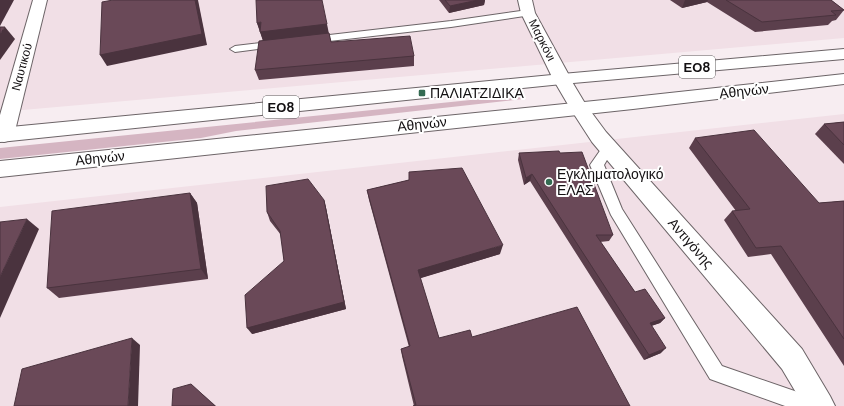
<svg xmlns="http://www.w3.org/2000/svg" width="844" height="406" font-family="'DM Sans',sans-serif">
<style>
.built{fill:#f1dfe6}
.green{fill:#d5b5c2}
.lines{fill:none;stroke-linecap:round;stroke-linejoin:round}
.service-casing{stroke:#6c6467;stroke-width:2}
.minor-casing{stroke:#6c6467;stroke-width:2}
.tertiary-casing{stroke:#6c6467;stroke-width:2}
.trunk-casing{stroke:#6c6467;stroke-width:2}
.service{fill:#fff;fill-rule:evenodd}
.minor{fill:#fff;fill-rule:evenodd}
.tertiary{fill:#fff;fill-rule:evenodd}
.trunk{fill:#fff;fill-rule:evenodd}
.wall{fill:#5b3f4c}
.shaded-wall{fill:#4a333e}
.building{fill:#6a4958;stroke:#4a333e}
.poi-dot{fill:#346b52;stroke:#fff;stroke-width:1.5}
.labels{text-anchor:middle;stroke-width:4;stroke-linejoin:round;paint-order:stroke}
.far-street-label{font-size:12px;fill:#131012;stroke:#fff}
.shield{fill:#fff;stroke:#5a5859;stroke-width:1}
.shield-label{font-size:13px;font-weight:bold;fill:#131012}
.street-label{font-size:14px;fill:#131012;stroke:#fff}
.poi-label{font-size:14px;fill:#131012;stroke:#fff;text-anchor:start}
</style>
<rect width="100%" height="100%" fill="#f7edf1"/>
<g class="built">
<polygon points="0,0 844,0 844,38 0,112"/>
<polygon points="844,114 844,406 0,406 0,207"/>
</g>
<polygon class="green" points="520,95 523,99 236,131 201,138 0,159 0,148"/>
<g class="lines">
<defs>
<g id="service">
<polygon points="528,10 533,13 531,15 451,27 312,43 307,40 312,37 451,21"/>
<polygon points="278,41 282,42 283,44 282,46 235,52 230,49 235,46"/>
<polygon points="608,143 612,145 614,148 604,165 622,209 722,366 812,397 819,399 821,406 785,406 710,379 611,215 590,165 604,145"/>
</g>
<g id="minor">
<polygon points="33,0 47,0 14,135 11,140 4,142 0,141 0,115"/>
<polygon points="562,74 568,75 586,105 606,132 802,349 830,396 835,406 804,406 782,369 592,142 570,108 553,79 556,75"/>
</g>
<polygon id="tertiary" points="518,0 532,0 535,13 571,79 568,83 562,84 556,83 553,79 521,13"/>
<g id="trunk">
<polygon points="844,49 844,59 562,84 0,142 0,128 562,74"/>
<polygon points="844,74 844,84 633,109 0,177 0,161 633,97"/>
</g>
</defs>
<use href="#service" class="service-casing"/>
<use href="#minor" class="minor-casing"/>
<use href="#tertiary" class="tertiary-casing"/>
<use href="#trunk" class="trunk-casing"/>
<use href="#service" class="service"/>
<use href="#minor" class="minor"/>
<use href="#tertiary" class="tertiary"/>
<use href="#trunk" class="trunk"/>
</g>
<g class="wall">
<polygon points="439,0 485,0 484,5 449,13"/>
<polygon points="670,0 831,0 844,10 836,20 832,21 828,25 755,32 707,2 682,8"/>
<polygon points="257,23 329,33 331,42 414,56 414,66 259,80 255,70 263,40"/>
<polygon points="844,122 844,164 815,134 824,124"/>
<polygon points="695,138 819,203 844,201 844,366 771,254 748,257 724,220 732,211 736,211 689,148"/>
<polygon points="519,153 560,153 613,235 609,241 600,242 635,292 665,318 660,323 651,326 661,353 644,360 530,181 524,185 518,160"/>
<polygon points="409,172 500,254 420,278 439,338 472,337 630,406 414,406 402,356 401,349 409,347 369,200 367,190 409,180"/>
<polygon points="190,193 197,203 208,279 59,298 47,288"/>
<polygon points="324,200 326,208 346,309 252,334 284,261 281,235 270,221 267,212"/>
</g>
<g class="shaded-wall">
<polygon points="0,0 14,0 0,26"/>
<polygon points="195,0 198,0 207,45 107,66 100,55"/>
<polygon points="478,0 485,0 484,5 449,13 450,6"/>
<polygon points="685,0 708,0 707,2 682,8"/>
<polygon points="261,22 327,24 329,34 263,41 257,23"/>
<polygon points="5,27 15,39 0,60 0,34"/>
<polygon points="532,174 530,181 524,185 526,178"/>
<polygon points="190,193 197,203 208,279 201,269"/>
<polygon points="324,200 326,208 346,309 252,334 247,328"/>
<polygon points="27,219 39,229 0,318 0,277"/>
<polygon points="503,245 500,254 418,279 418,270"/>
<polygon points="665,318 660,323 645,328 650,323"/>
<polygon points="132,338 140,345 138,406 128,406"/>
<polygon points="666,348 661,353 644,360 649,355"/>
<polygon points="191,384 199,391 216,406 215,406"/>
</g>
<g class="building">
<polygon points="113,0 195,0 202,34 100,55 102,2"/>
<polygon points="256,0 322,0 327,24 260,32 261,22 257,23"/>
<polygon points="445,0 478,0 450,6"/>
<polygon points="726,0 831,0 844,10 831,11 836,15 762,22"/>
<polygon points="0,27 5,27 0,34"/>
<polygon points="329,33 331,42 410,36 414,56 255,70 259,41"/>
<polygon points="844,122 844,145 824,124"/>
<polygon points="754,130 819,203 844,201 844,339 781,246 756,248 732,211 750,209 695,138"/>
<polygon points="559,151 560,153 582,152 613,235 596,235 635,292 645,289 665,318 650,323 666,348 649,355 532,174 526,178 519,153"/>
<polygon points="462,168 503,245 418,270 439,338 470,330 472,337 577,307 630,406 413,406 416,405 401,349 410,346 367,190 409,180 409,172"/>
<polygon points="308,179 324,200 344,302 247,328 245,295 284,261 280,231 267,212 266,186"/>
<polygon points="190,193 201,269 47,288 52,211"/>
<polygon points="27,219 0,277 0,222"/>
<polygon points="132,338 128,406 14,406 22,369"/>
<polygon points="191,384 215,406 172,406 173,389"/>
</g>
<g class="poi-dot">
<rect x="418" y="89" width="8" height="8" rx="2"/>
<circle cx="549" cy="182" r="4"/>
</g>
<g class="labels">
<g class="far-street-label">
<text transform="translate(542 40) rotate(63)" y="4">Μαρκόνι</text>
<text transform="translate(22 67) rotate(-75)" y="4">Ναυτικού</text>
</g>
<g class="shield">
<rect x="679" y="56" width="36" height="22" rx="3"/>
<rect x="263" y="96" width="36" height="22" rx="3"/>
</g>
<g class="shield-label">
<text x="697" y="72">ΕΟ8</text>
<text x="281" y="112">ΕΟ8</text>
</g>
<g class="street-label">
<text transform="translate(744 91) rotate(-6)" y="5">Αθηνών</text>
<text transform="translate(422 124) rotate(-6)" y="5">Αθηνών</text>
<text transform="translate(100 158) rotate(-6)" y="5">Αθηνών</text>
<text transform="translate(691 243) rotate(49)" y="5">Αντιγόνης</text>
</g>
<g class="poi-label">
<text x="430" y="98">ΠΑΛΙΑΤΖΙΔΙΚΑ</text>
<text x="557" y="179">Εγκληματολογικό<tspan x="557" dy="16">ΕΛΑΣ</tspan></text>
</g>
</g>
</svg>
